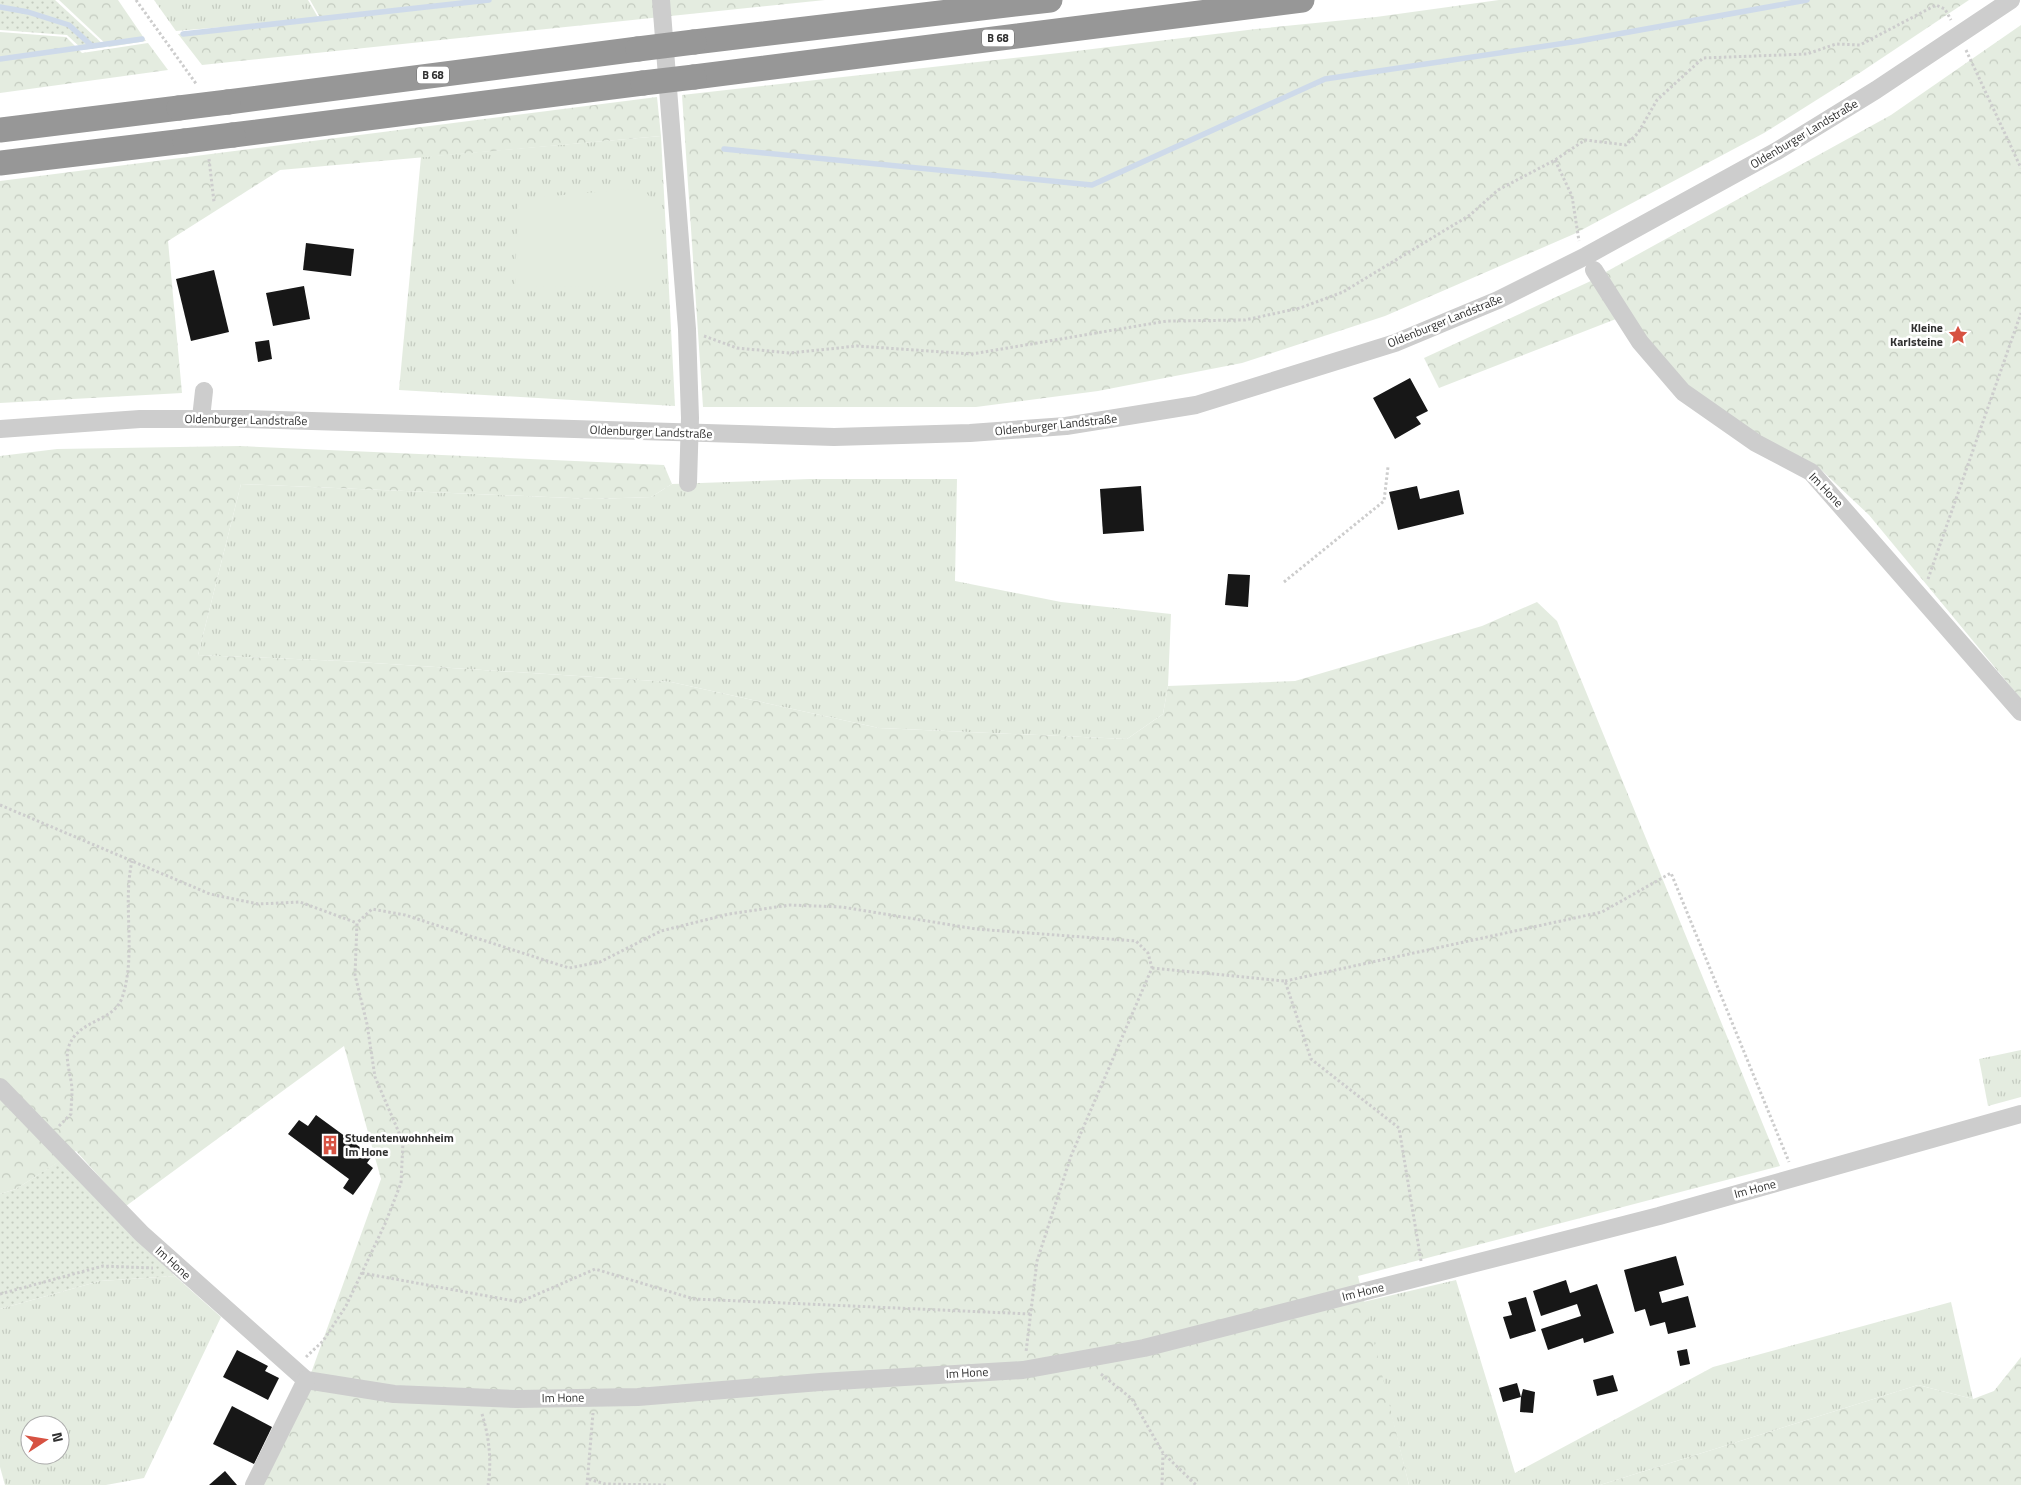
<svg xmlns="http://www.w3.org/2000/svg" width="2021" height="1485" font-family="'Titillium Web',sans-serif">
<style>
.grass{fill:url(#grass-tufts);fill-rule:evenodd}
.forest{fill:url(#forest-crowns)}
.park{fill:url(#park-dots)}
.pitch{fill:#e4ece0}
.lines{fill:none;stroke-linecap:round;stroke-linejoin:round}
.stream{stroke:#cedaea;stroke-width:5.5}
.building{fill:#171717}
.path{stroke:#cdcdcd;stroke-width:3;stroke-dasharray:2.5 2.5;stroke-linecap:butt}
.minor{stroke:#cdcdcd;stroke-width:18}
.highway{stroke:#979797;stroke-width:25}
.highway-bridge{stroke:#979797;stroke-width:25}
.labels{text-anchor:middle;stroke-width:5;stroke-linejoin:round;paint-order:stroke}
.shield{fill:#fff;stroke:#6e6e6e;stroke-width:1}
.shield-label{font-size:11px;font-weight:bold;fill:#303030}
.street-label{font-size:12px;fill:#303030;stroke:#fff}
.poi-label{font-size:12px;font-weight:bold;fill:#303030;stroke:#fff;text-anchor:end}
</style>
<defs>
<pattern id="grass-tufts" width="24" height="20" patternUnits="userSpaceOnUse" patternTransform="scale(1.25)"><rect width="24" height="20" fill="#e4ece0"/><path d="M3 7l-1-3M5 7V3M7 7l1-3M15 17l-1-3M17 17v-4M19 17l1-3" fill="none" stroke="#c4cbc0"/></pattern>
<pattern id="forest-crowns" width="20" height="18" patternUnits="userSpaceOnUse" patternTransform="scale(1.25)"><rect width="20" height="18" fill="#e4ece0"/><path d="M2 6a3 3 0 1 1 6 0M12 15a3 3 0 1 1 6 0" fill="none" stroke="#c4cbc0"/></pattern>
<pattern id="park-dots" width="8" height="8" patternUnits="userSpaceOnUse" patternTransform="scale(1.25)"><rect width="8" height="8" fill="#e4ece0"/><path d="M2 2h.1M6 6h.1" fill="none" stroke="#c4cbc0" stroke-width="1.8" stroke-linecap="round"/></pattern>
</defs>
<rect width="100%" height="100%" fill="#fff"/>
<g class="grass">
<polygon points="154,0 308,0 319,19 176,31"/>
<polygon points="661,136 675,406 399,390 421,157"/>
<polygon points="810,479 957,479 955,581 1061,602 1171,614 1168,686 1163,714 1127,739 879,728 671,682 342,661 198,655 241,484 594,499 651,497 672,484"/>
<polygon points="2021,1050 2021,1097 1988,1106 1979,1059"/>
<path d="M175,1276L221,1317L144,1478L106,1485H5L0,1467V1309L100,1281ZM30,1425H60V1455H30Z"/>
<polygon points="1456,1280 1515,1473 1713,1367 1951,1302 1973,1399 1918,1385 1600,1485 1409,1485 1363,1302"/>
</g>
<g class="forest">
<polygon points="59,0 118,0 146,41 109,47"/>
<polygon points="310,0 825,0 202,65 178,34 322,21"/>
<polygon points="1499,0 1969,0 1861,72 1764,133 1574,234 1385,316 1242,363 1098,391 976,407 703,407 682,95 1068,52 1256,29 1376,17"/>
<polygon points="2021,25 2021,699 1869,515 1816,465 1760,437 1686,388 1644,341 1604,273 1891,115"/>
<polygon points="0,32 66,37 82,53 148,43 168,70 0,93"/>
<polygon points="657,97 661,136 280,170 168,241 182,393 0,403 0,181"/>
<polygon points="1593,280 1616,319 1439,388 1424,358"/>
<polygon points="240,446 664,465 672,484 651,497 594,499 241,484 198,655 342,661 671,682 879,728 1127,739 1163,714 1168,686 1295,681 1482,626 1537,602 1557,621 1780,1166 1358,1276 1409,1485 255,1485 310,1376 381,1179 344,1046 126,1206 76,1151 16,1189 0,1194 0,456 57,449"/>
<polygon points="2021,1357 2021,1485 1600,1485 1918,1385 1973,1399 1994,1391"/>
</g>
<g class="park">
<polygon points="0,0 55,0 106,47 83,50 67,35 0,30"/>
<polygon points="61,1160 175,1276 100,1281 0,1309 0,1194 16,1189"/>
</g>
<path class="pitch" d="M642,188C667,211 664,257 656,286L515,287L518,199Z"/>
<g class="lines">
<g class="stream">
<polyline points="0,7 28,12 69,25 92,46"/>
<polyline points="183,34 489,0"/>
<polyline points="0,59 142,39"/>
<polyline points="724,149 1092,185 1325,79 1579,41 1807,0"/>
</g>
</g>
<g class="building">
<polygon points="306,243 354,249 351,276 303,270"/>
<polygon points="214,270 229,332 191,341 176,279"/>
<polygon points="304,286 310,319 273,326 266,293"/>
<polygon points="269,340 272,359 258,362 255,342"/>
<polygon points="1410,378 1428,411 1416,417 1421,424 1395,439 1373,398"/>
<polygon points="1141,486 1144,531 1103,534 1100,489"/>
<polygon points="1417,486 1420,499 1459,490 1464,514 1398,530 1389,492"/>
<polygon points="1228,574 1250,575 1248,607 1225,605"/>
<polygon points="316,1115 372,1156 367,1163 373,1168 353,1195 343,1188 349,1179 288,1134 299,1120 308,1126"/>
<polygon points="1676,1256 1684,1285 1659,1292 1662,1303 1688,1296 1696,1327 1668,1334 1665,1322 1650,1326 1645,1309 1635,1312 1624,1270"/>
<polygon points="1566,1280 1570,1293 1597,1284 1614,1333 1584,1343 1583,1338 1548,1350 1541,1329 1581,1316 1577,1304 1541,1316 1533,1291"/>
<polygon points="1526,1297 1536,1331 1510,1339 1503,1317 1512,1315 1508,1302"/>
<polygon points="1687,1349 1690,1364 1680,1366 1677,1351"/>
<polygon points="237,1350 268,1366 265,1371 279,1378 268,1400 223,1377"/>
<polygon points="1613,1375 1618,1391 1597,1396 1593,1380"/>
<polygon points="1517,1383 1521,1397 1523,1389 1535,1392 1533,1413 1520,1412 1521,1397 1503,1402 1499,1388"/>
<polygon points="232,1406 272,1427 254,1464 213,1444"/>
<polygon points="225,1471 237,1485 209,1485"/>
</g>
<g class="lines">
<g class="path">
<polyline points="136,0 197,85"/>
<polyline points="1966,50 2021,168"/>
<polyline points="209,159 214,202"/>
<polyline points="1555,160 1572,196 1579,241"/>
<polyline points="704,336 737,348 790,353 857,346 972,354 1167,321 1245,320 1300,308 1343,292 1470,215 1498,190 1555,160 1585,140 1626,145 1638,133 1657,100 1703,58 1807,54 1836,44 1860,45 1936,5 1945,9 1951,20"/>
<polyline points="1928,579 2021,313"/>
<polyline points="1284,582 1384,501 1388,467"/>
<polyline points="0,805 210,894 258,904 300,902 357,923"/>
<polyline points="1152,968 1285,981 1311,1059 1399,1128 1421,1261"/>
<polyline points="1285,981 1602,912 1671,873 1789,1162"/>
<path d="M59,1126L71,1114C71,1106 72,1098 72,1091C72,1078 65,1061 68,1049C76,1019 113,1023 122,998C137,954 122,906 132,861"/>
<polyline points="362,1273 520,1302 595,1269 694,1299 1031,1314"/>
<polyline points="0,1294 103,1266 153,1268"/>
<polyline points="306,1357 323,1341 346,1306 385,1224 401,1183 403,1142 375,1077 367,1024 355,975 357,923 372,909 405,915 569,968 600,962 661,931 729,914 790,905 842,907 976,929 1136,941 1148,953 1152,968 1071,1156 1037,1261 1026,1352"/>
<polyline points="1101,1374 1132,1399 1163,1453 1196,1485"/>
<path d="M482,1414C489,1436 492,1462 488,1485"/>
<polyline points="589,1479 605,1484 667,1485"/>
<polyline points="587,1485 593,1413"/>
<polyline points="1162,1485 1163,1454"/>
</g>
<g class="minor">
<polyline points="661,0 687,329 690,418 688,483"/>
<polyline points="1594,270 1640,342 1683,392 1756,443 1811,472 2021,712"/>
<polyline points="201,418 204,391"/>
<polyline points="0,429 140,419 246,419 834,437 970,433 1066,426 1196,405 1395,343 1498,300 1586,256 1777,151 1876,90 2011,0"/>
<polyline points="0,1087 142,1234 306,1380 394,1394 517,1399 638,1397 820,1382 1023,1370 1144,1348 1659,1216 2021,1114"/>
<polyline points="254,1485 306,1380"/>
</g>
<g class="highway">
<polyline points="694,42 1050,0"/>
<polyline points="694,77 1302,0"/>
<polyline points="228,102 638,49"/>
<polyline points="0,130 179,108"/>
<polyline points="233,135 643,83"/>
<polyline points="0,163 185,141"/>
</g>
<g class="highway-bridge">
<polyline points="638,49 694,42"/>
<polyline points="643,83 694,77"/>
<polyline points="179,108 228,102"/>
<polyline points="185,141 233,135"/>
</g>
</g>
<defs>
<symbol id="sight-bare" viewBox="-9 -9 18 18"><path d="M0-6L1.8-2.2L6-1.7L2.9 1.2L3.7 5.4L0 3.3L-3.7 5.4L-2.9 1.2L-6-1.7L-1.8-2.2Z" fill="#d75242" stroke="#fff" stroke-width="2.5" paint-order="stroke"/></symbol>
<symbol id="building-bare" viewBox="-9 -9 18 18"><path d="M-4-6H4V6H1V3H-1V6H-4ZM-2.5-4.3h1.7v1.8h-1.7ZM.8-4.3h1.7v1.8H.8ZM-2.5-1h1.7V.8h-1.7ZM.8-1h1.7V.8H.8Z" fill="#d75242" stroke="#fff" stroke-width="2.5" paint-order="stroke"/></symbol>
</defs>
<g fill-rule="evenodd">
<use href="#sight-bare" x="1944" y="321" width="28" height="28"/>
<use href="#building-bare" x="316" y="1131" width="28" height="28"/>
</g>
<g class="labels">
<g class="shield">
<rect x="982" y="29.5" width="32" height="17" rx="4"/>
<rect x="417" y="66.5" width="32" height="17" rx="4"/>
</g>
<g class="shield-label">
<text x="998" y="42">B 68</text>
<text x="433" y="79">B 68</text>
</g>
<g class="street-label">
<text transform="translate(1804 134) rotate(-31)" y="4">Oldenburger Landstraße</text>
<text transform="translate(1445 321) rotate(-22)" y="4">Oldenburger Landstraße</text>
<text transform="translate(246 420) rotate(1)" y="4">Oldenburger Landstraße</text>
<text transform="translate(1056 425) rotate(-6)" y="4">Oldenburger Landstraße</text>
<text transform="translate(651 432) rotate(2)" y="4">Oldenburger Landstraße</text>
<text transform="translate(1826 490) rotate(46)" y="4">Im Hone</text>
<text transform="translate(1755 1189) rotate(-15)" y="4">Im Hone</text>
<text transform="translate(173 1263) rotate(42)" y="4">Im Hone</text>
<text transform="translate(1363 1292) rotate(-14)" y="4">Im Hone</text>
<text transform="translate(967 1373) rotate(-3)" y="4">Im Hone</text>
<text transform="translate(563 1398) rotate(-1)" y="4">Im Hone</text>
</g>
<g class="poi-label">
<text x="1943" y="332">Kleine<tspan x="1943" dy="14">Karlsteine</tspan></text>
<text x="345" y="1142" text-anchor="start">Studentenwohnheim<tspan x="345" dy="14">Im Hone</tspan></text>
</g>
</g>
<g transform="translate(45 1440) rotate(78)"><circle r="24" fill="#ffffff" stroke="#acacac"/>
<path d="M0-4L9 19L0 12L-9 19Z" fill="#d75242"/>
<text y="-8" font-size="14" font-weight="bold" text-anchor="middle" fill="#303030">N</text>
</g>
</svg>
